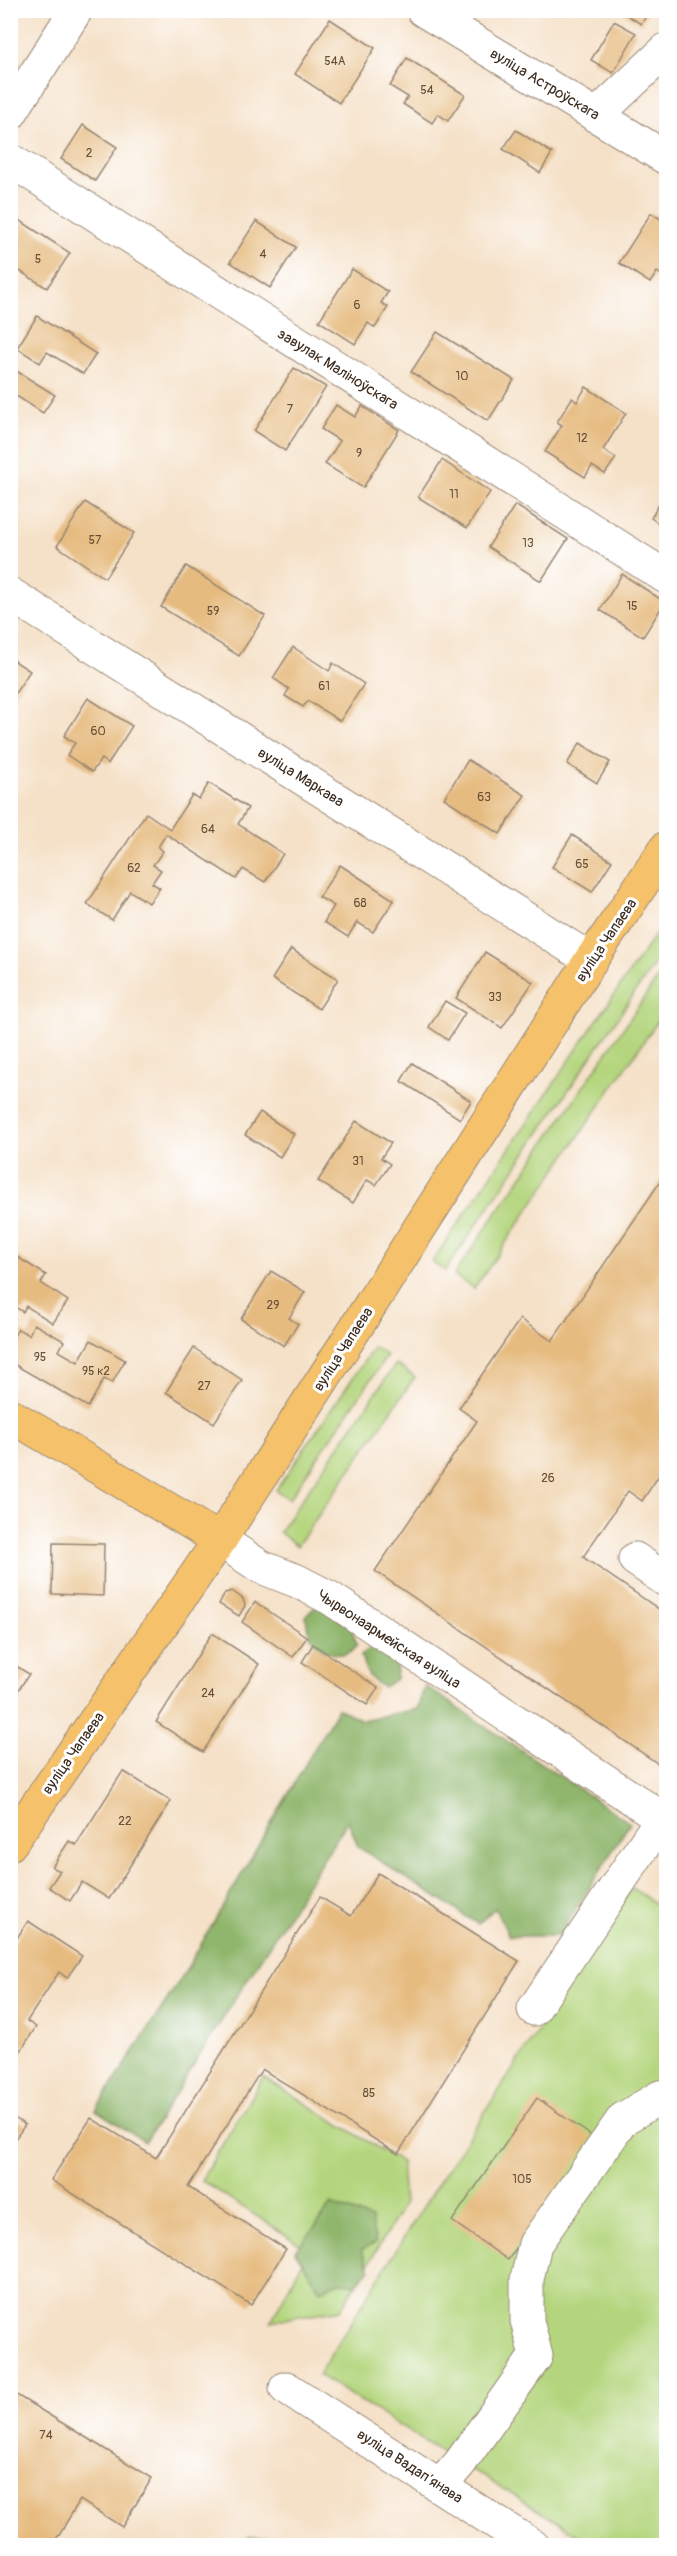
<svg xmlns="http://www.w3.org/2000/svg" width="677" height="2556" font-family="Pangolin,sans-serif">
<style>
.green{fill:#b4d57d;stroke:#78804e;stroke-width:1.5}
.forest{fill:#8fb66c;stroke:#657045;stroke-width:1.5}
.building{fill:#e6bb80}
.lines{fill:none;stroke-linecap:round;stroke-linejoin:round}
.minor-casing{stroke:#988673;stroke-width:35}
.major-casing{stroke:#988673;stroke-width:35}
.minor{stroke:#fff;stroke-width:33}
.major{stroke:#f5c16b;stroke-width:33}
.labels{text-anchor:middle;stroke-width:6;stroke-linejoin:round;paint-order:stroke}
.number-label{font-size:12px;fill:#664e36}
.street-label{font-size:15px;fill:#3b2a1e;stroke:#fff}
</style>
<rect width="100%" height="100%" fill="#fff"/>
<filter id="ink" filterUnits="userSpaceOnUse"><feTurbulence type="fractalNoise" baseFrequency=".0167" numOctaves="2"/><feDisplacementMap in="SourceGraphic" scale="12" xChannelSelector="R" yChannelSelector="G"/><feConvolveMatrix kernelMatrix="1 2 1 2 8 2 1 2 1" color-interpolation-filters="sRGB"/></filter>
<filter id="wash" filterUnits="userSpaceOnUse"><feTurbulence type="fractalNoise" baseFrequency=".008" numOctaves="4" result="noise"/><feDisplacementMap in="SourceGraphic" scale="24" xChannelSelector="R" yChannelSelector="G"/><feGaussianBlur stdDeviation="1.35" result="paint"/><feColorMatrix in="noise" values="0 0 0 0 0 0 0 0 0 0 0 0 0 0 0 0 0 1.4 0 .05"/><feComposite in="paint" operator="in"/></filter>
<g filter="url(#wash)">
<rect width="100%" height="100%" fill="#f5e1c8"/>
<g class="green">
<polygon points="657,932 666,932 666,947 445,1271 432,1262"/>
<polygon points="666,966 666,1009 474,1289 454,1275"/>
<polygon points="374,1347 387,1356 289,1499 276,1490"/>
<polygon points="396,1364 415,1377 297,1546 279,1532"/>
<polygon points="632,1888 666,1911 666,2545 594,2545 318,2375 435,2188"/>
<polygon points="263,2077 401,2162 404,2204 341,2309 271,2321 302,2263 300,2244 201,2180"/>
<polygon points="252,2537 285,2538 307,2545 226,2545"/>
</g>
<g class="forest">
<path d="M318,1604L351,1627L357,1645C344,1663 319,1652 310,1635C307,1629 307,1622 306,1616Z"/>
<path d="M369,1649C388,1648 400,1660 396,1679L384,1687C368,1680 365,1671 361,1655Z"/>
<polygon points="425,1686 630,1823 559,1936 509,1936 495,1908 478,1924 358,1847 348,1820 145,2142 96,2110 185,1972 338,1708 362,1720 417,1709"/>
<polygon points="331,2204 371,2219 376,2243 361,2250 370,2269 355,2285 339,2282 320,2290 295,2251 320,2221"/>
</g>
<g id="blocks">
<g class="building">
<polygon points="216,10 231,10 227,17"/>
<polygon points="619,10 650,10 641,24"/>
<polygon points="330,19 375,48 339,103 295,74"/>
<polygon points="614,21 636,33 613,73 591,60"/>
<polygon points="407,58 465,95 448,121 438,114 432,123 403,104 408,97 390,86"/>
<polygon points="83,125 117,147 95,181 61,159"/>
<polygon points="516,130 552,153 540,173 503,149"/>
<polygon points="651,213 666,222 666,278 657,272 650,283 619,263"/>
<polygon points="19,220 70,253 47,288 10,265 10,233"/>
<polygon points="256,221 296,247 270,288 230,262"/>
<polygon points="352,269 388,292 381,303 388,307 375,328 368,323 355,344 319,321"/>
<polygon points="37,316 96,354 83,374 47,352 40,363 17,348"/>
<polygon points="437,332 514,380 488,421 411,372"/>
<polygon points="10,367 55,395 43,413 10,392"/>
<polygon points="294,368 326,387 285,451 254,431"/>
<polygon points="586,387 626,413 603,450 616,458 605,474 592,466 585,477 545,452 562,425 557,422 572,398 577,402"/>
<polygon points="336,405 355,417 362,406 399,430 363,488 325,464 340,441 321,429"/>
<polygon points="442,460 490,492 467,528 418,497"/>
<polygon points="666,492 666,528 651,518"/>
<polygon points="85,502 134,533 105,578 57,546"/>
<polygon points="515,505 568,539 541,581 488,547"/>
<polygon points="186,566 265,616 239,656 161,607"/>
<polygon points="622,574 665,602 643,637 600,610"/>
<polygon points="293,647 329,671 333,663 364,684 340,721 308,701 303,707 285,696 289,689 273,678"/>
<polygon points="10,658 30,671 10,701"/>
<polygon points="88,698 132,726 108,764 101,759 92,772 67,755 75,743 64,736"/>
<polygon points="580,743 610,762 597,783 567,764"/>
<polygon points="468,760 525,795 500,834 444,798"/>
<polygon points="209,783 248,808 238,824 283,854 265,882 243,869 236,879 166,834 158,847 163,851 153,865 161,870 152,883 160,888 149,903 130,891 112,920 87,904 146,813 170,829 192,795 199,799"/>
<polygon points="572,835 612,861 592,892 552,867"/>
<polygon points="340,865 394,900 373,932 357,922 348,937 324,922 334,906 319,897"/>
<polygon points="291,949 338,979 319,1009 272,979"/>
<polygon points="485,952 533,982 502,1028 456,998"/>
<polygon points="445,1001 465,1013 448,1040 429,1027"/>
<polygon points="412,1063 471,1101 460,1119 401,1081"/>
<polygon points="260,1112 294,1134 280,1157 245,1135"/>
<polygon points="356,1121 391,1143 381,1158 390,1164 376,1185 367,1180 353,1203 318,1181"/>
<polygon points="666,1173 666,1465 642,1501 628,1491 583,1557 666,1614 666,1769 375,1571 477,1421 459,1408 520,1319 552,1341"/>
<polygon points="14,1255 46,1275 41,1283 68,1301 53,1323 26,1306 23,1312 10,1304 10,1261"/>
<polygon points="271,1271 305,1292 289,1318 298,1324 284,1346 241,1319"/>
<polygon points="34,1324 64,1341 59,1351 78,1362 91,1340 125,1360 112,1383 104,1379 88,1407 10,1362 10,1343 18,1329 29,1335"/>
<polygon points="194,1348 242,1380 214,1423 166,1392"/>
<polygon points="53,1543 104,1544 103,1596 52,1594"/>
<polygon points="232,1591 243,1599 245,1606 239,1616 219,1604 225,1593"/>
<polygon points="255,1602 307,1637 293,1657 242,1622"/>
<polygon points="212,1633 259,1664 203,1752 156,1722"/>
<polygon points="313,1644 378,1688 367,1705 302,1662"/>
<polygon points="10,1662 29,1674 10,1703"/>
<polygon points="123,1771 171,1801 109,1899 82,1882 70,1901 49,1887 60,1871 52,1867 69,1841 76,1845"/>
<polygon points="378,1873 519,1961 398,2154 262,2069 188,2187 286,2249 251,2305 51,2180 91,2118 156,2158 320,1897 351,1916"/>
<polygon points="28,1921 82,1956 67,1978 59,1972 27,2021 36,2027 13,2063 10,2061 10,1949"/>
<polygon points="537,2098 593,2137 508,2260 452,2221"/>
<polygon points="10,2115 25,2125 10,2146"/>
<polygon points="10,2391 152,2478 122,2527 80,2500 52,2546 10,2546"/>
</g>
</g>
</g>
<g filter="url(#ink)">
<use href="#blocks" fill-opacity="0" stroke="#988673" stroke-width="1.5"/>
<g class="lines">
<defs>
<g id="minor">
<polyline points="423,10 666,158"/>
<polyline points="10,114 76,10"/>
<polyline points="596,116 666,50"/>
<polyline points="10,160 666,577"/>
<polyline points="10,594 591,960"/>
<polyline points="220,1540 261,1567 297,1581 330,1598 666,1821"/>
<polyline points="635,1559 666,1580"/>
<polyline points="534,2009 662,1818"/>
<polyline points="286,2388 533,2546"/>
<polyline points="440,2486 460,2463 536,2356 527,2321 527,2279 535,2244 623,2119 660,2097 666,2096"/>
</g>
<g id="major">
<polyline points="10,1415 220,1540"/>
<polyline points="10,1844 220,1540 591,960 666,848"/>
</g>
</defs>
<use href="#minor" class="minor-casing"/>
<use href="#major" class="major-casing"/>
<use href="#minor" class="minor"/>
<use href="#major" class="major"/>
</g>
</g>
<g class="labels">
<g class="number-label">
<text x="335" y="65">54А</text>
<text x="427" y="94">54</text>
<text x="89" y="157">2</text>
<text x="263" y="258">4</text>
<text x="38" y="263">5</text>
<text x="357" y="309">6</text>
<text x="462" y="380">10</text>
<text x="290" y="413">7</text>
<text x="582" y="442">12</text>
<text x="359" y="457">9</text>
<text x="454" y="498">11</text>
<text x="95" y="544">57</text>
<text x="528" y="547">13</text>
<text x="632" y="610">15</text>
<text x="213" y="615">59</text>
<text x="324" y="690">61</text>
<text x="98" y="735">60</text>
<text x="484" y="801">63</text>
<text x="208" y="833">64</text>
<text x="582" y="868">65</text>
<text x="134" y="872">62</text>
<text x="360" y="907">68</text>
<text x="495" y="1001">33</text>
<text x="358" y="1165">31</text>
<text x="273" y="1309">29</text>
<text x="40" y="1361">95</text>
<text x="96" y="1375">95 к2</text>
<text x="204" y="1390">27</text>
<text x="548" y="1482">26</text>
<text x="208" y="1697">24</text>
<text x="125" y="1825">22</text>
<text x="369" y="2097">85</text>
<text x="522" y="2183">105</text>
<text x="46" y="2439">74</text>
</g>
<g class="street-label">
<text transform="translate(545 84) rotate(31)" y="5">вуліца Астроўскага</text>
<text transform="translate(338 369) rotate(32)" y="5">завулак Маліноўскага</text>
<text transform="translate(301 777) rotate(32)" y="5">вуліца Маркава</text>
<text transform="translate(606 940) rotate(-56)" y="5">вуліца Чапаева</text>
<text transform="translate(343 1349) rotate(-57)" y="5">вуліца Чапаева</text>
<text transform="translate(389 1639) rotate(33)" y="5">Чырвонаармейская вуліца</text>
<text transform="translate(73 1753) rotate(-55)" y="5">вуліца Чапаева</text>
<text transform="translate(410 2466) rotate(33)" y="5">вуліца Вадапʼянава</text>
</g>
</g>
<rect width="677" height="2556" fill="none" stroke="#fff" stroke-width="36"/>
</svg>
